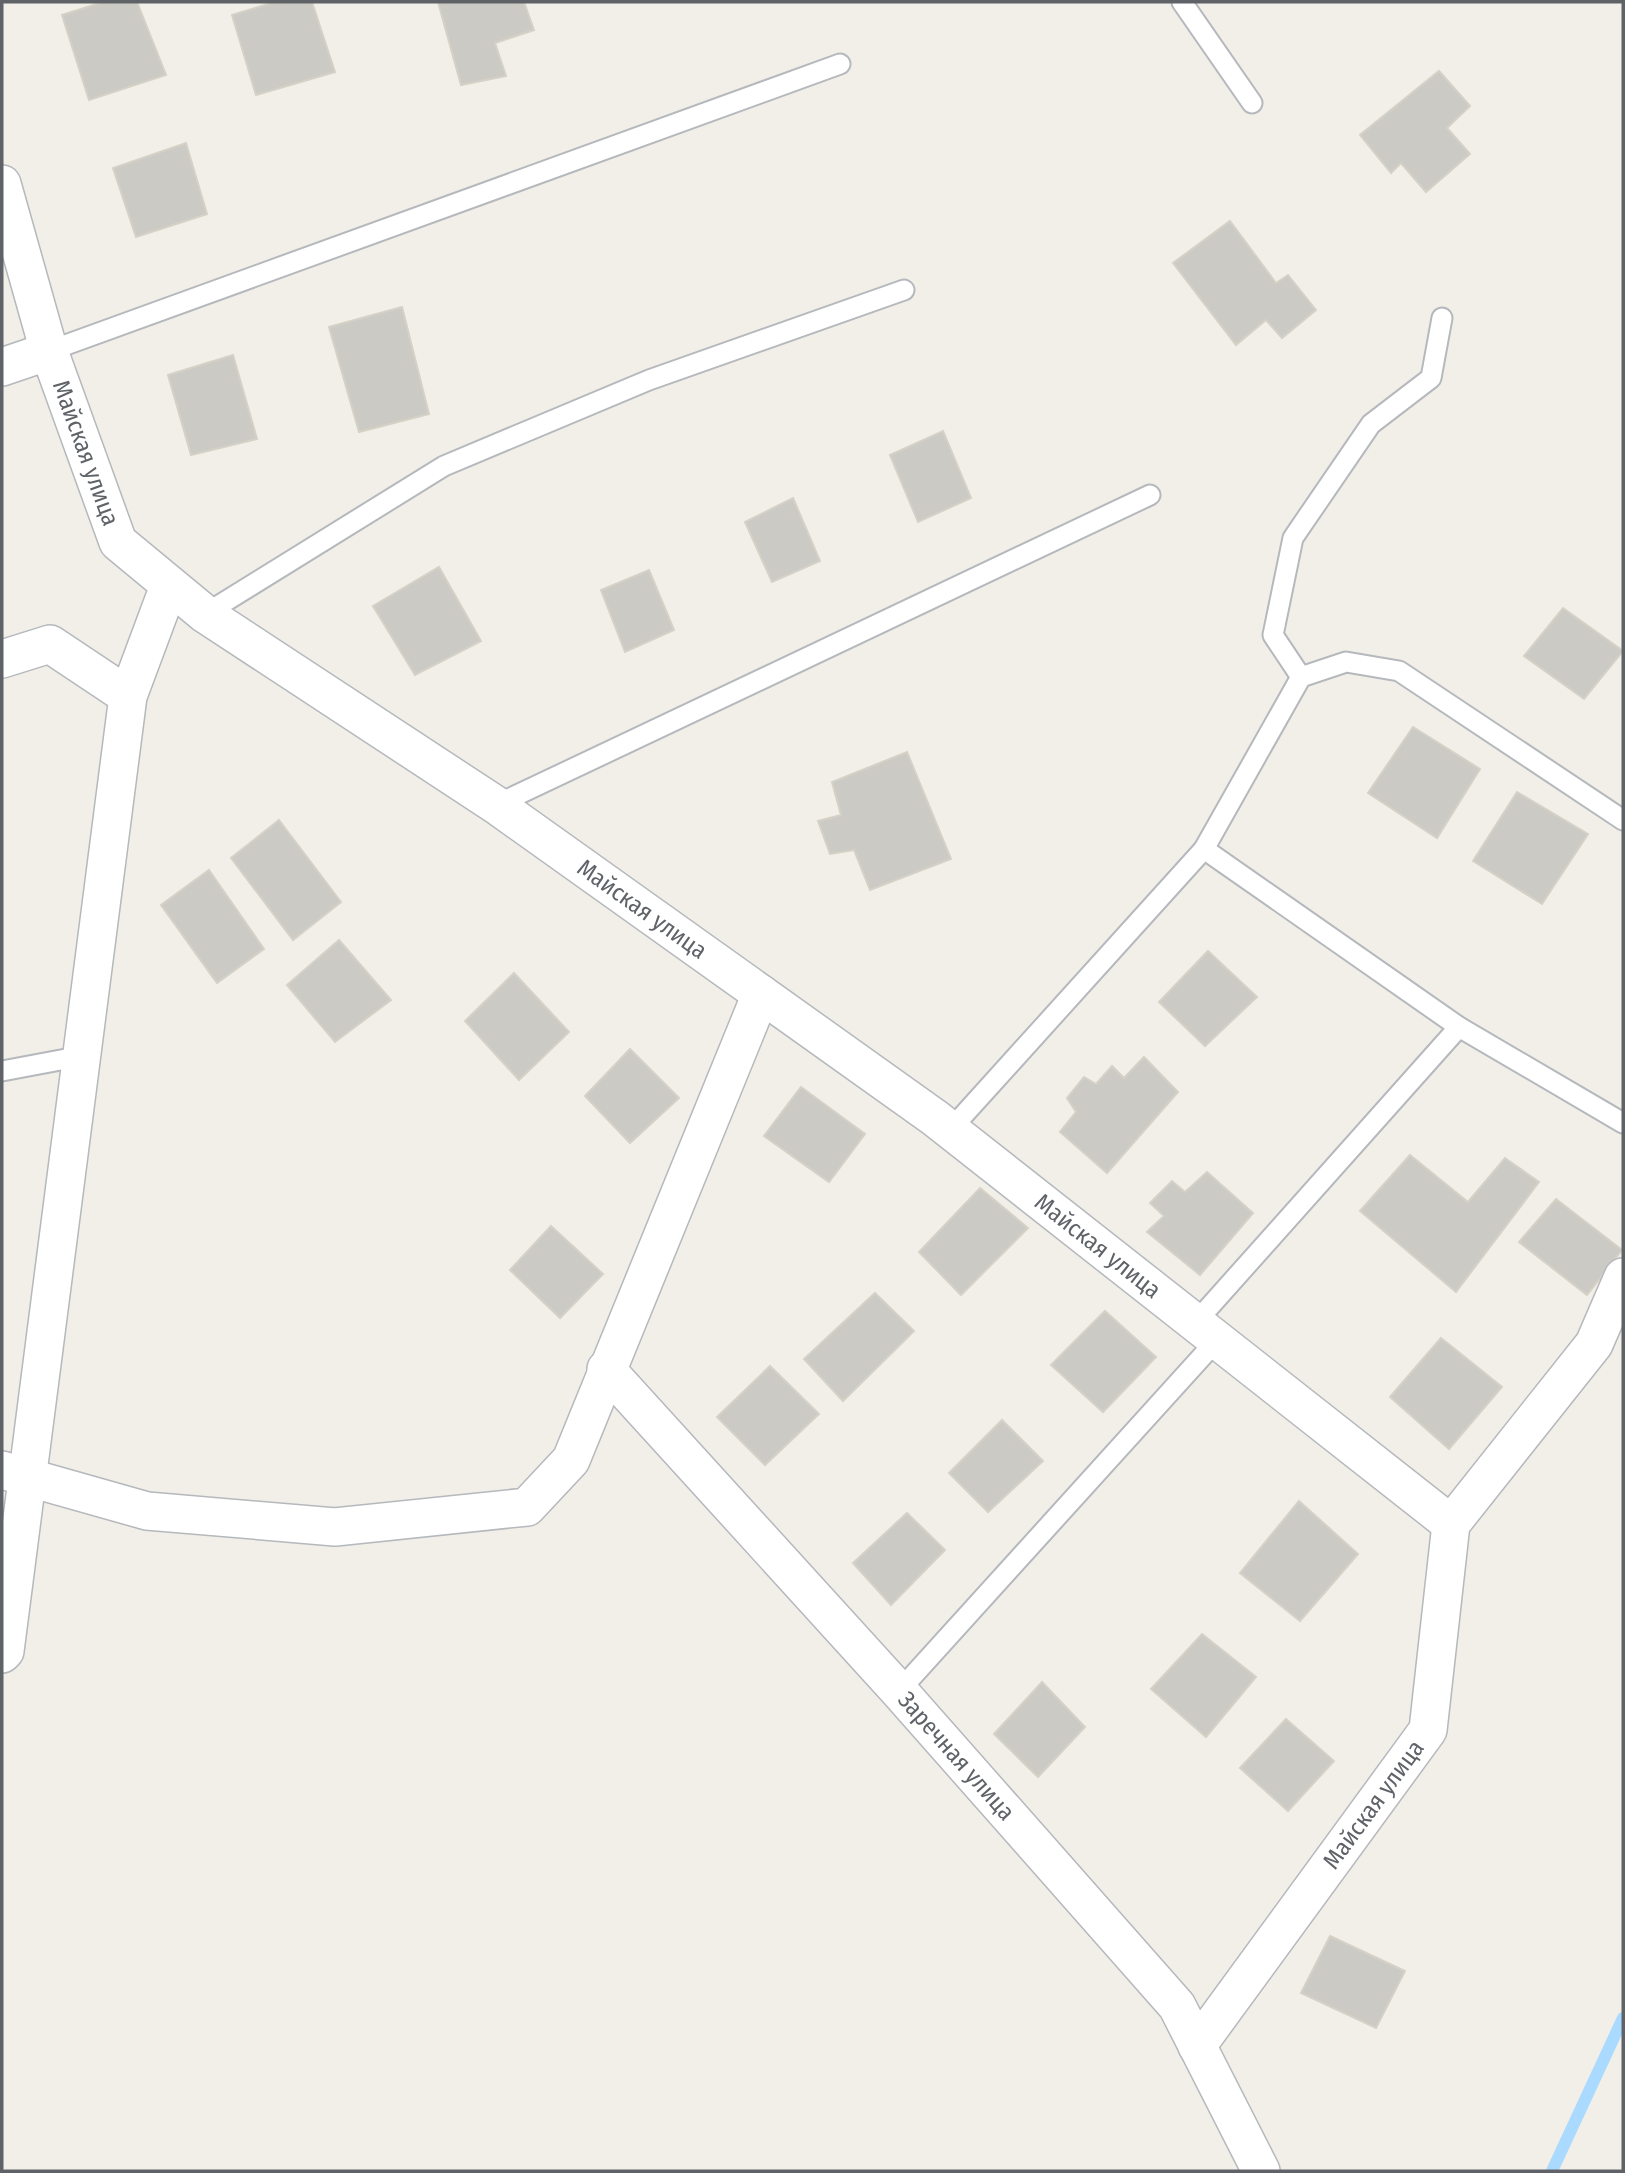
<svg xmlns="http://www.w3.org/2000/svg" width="1625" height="2173" font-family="'Fira Sans Condensed',sans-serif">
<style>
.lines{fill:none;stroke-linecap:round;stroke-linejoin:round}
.stream{stroke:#aadaff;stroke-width:12}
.building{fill:#cccac5;stroke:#d6d1c6;stroke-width:2}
.lane-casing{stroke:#b5b8bc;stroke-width:23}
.street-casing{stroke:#b5b8bc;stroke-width:40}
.lane{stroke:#fff;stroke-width:19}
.street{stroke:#fff;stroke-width:37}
.labels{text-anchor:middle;stroke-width:5;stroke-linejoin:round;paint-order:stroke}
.street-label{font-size:24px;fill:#5f6368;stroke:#fff}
</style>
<rect width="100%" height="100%" fill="#f1efe8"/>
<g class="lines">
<polyline class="stream" points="1552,2171 1623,2018"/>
</g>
<g class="building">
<polygon points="103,2 137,2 166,75 89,100 62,15"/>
<polygon points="275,2 312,2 335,72 256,95 232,15"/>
<polygon points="438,2 524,2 534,30 495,43 506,76 461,85"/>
<polygon points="1439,71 1470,106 1447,128 1470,154 1426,192 1401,163 1391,173 1360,135"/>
<polygon points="186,143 207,214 136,237 113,168"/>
<polygon points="1230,221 1276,283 1288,275 1316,310 1282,338 1266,320 1236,345 1173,263"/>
<polygon points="402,307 429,414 359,432 329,327"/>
<polygon points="233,355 257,439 191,455 168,375"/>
<polygon points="943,431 971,498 918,522 890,455"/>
<polygon points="793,498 820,561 772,582 745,522"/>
<polygon points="439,567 481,641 415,675 373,606"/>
<polygon points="649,570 674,630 625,652 601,590"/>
<polygon points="1563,608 1623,651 1584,699 1524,656"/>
<polygon points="1413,727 1480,769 1437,838 1368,793"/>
<polygon points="907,752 951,859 870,890 854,850 830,854 818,821 841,815 832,782"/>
<polygon points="1517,792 1588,834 1542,904 1473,861"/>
<polygon points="279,820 341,902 293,940 231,858"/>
<polygon points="209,870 264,949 217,983 161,905"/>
<polygon points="339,940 391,1000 335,1042 287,985"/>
<polygon points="1208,951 1257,997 1205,1046 1159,1002"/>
<polygon points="514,973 569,1032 519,1080 465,1021"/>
<polygon points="630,1049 679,1098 630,1143 585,1096"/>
<polygon points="1144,1057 1178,1092 1107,1173 1060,1132 1076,1112 1067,1098 1084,1077 1096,1084 1112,1066 1124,1078"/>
<polygon points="801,1087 865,1134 829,1182 764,1136"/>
<polygon points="1410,1155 1468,1202 1505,1158 1539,1182 1456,1292 1360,1211"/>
<polygon points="1207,1172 1253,1213 1200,1275 1147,1232 1164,1216 1150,1203 1172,1181 1185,1192"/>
<polygon points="980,1188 1028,1228 961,1295 919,1252"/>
<polygon points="1556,1199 1622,1250 1587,1295 1519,1242"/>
<polygon points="551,1226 603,1274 560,1318 510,1270"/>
<polygon points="875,1293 914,1331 843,1401 804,1359"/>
<polygon points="1105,1311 1156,1357 1103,1412 1051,1365"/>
<polygon points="1441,1338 1502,1387 1449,1449 1390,1397"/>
<polygon points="770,1366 819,1414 765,1465 717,1417"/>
<polygon points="1002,1420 1043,1461 988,1512 949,1473"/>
<polygon points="1299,1501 1358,1554 1300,1621 1240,1573"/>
<polygon points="907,1513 945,1550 891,1605 853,1563"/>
<polygon points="1202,1634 1256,1677 1206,1737 1151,1689"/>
<polygon points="1042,1682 1085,1727 1038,1777 994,1734"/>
<polygon points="1286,1719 1334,1761 1288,1811 1240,1768"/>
<polygon points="1330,1936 1405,1971 1376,2028 1301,1993"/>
</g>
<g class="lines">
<defs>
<g id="lane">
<polyline points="1182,2 1252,103"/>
<polyline points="49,351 840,64"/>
<polyline points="205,614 444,466 649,380 904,290"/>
<polyline points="1301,677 1273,635 1293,538 1371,424 1431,378 1442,318"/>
<polyline points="496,805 1150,495"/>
<polyline points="1204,849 1459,1027"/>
<polyline points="2,1071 82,1056"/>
<polyline points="950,1130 1204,849 1301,677 1346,662 1399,671 1623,820"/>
<polyline points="1195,1323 1459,1027 1623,1123"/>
<polyline points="899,1691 1217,1340"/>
</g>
<g id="street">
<path id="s1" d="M2,184L49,351L118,542L205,614L496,805L935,1118L1451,1524"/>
<polyline points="2,367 49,351"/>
<polyline points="2,659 50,644 128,696"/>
<path id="s2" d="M606,1369L899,1691L1177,2006L1261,2171"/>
<polyline points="2,1470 147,1511 335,1527 527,1507 571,1460 761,994"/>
<polyline points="2,1654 5,1651 128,696 169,586"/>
<path id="s3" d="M1197,2046L1428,1730L1451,1524L1594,1344L1623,1277"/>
</g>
</defs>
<use href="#lane" class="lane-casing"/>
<use href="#street" class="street-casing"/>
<use href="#lane" class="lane"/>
<use href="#street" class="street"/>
</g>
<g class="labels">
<g class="street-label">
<text dy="8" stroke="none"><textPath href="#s1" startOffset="282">Майская улица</textPath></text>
<text dy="8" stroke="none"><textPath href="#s1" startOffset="1017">Майская улица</textPath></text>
<text dy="8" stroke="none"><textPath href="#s1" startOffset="1584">Майская улица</textPath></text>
<text dy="8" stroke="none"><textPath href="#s2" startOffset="522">Заречная улица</textPath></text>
<text dy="8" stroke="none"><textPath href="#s3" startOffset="299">Майская улица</textPath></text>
</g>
</g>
<rect width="1625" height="2173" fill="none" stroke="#5f6368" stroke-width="7"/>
</svg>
